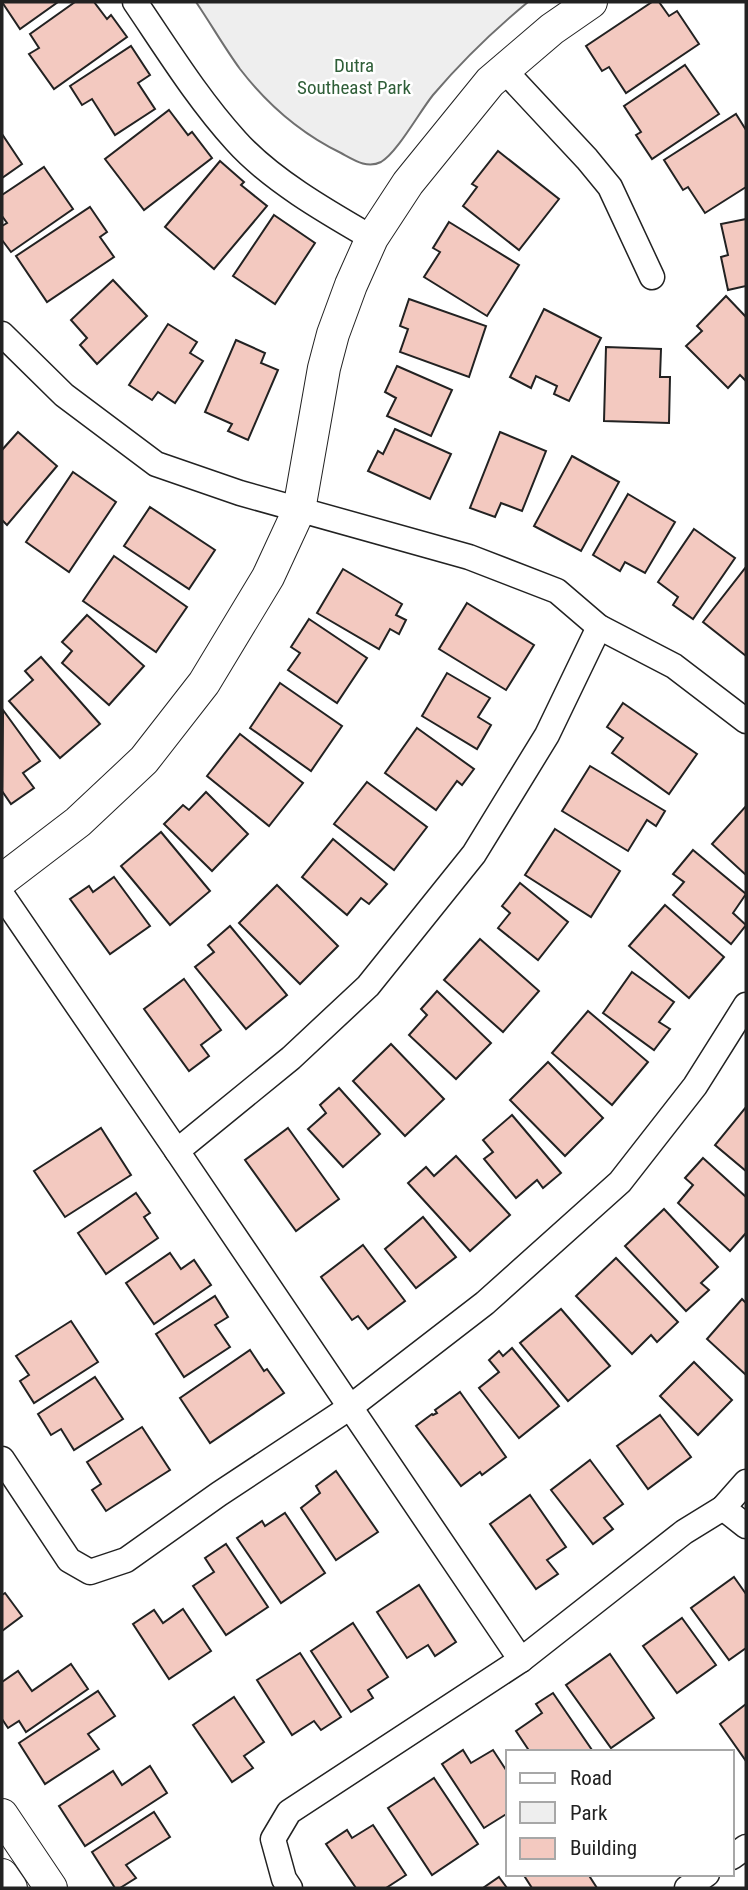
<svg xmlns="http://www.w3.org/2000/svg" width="748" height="1890" font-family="'Roboto Condensed',sans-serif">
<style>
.park{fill:#eee;stroke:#6f6f6f;stroke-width:2}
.building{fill:#f3c9c0;stroke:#222;stroke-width:2}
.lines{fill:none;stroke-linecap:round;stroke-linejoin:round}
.minor-casing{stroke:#222;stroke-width:27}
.tertiary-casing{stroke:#222;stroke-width:34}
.minor{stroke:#fff;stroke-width:24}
.tertiary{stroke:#fff;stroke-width:32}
.labels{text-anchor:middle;stroke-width:5;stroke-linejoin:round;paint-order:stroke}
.park-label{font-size:19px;fill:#2f5e38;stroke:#fff}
</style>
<rect width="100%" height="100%" fill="#fff"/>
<path class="park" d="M196,2H528C494,30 462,61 433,95C420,111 397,153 381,162C367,169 354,160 341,153C302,134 267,104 240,69C224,47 211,24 196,2Z"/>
<g class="building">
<polygon points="2,2 58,2 20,29"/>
<polygon points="75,2 94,2 107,19 111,15 127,37 54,89 29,54 39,48 30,34"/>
<polygon points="652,2 659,2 669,16 677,11 699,44 626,93 609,67 602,71 586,46"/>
<polygon points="131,46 150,75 138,83 155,109 115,135 92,99 82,105 70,86"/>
<polygon points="685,65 719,114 652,159 636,135 641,132 624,106"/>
<polygon points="169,110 188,135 192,132 212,158 144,210 105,159"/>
<polygon points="736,114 746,130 746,187 705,213 688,187 683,190 664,160"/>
<polygon points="2,134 22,164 2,178"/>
<polygon points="498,151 559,199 519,250 463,206 477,187 472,184"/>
<polygon points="220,161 244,182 241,185 267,206 214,269 165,227"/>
<polygon points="44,167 73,209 11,252 2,240 2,226 7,223 2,216 2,195"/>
<polygon points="90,207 107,232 100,237 114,257 47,302 16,256"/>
<polygon points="274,215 315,243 275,304 233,276"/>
<polygon points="746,219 746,286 728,290 721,257 728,255 721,224"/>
<polygon points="449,222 519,265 487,316 424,277 440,252 433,248"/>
<polygon points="113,280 147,316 97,364 80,345 87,338 71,320"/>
<polygon points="726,296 746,317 746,381 740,375 728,388 686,346 702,331 697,326"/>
<polygon points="409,299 486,326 469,377 400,352 408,329 400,326"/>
<polygon points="544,309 601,338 569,401 554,394 557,386 536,376 531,388 510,377"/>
<polygon points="168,324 197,342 190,353 203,361 175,403 158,392 152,400 129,385"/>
<polygon points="236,340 265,353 261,363 278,370 248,440 228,431 232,424 205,412"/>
<polygon points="606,347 661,349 660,377 670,377 669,423 604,421"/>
<polygon points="397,366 452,390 431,436 387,416 396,398 385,392"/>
<polygon points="395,429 451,454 430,499 368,471 378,451 383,454"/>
<polygon points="18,432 57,466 7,525 2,520 2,450"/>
<polygon points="500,432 546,451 522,511 501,503 495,517 470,508"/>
<polygon points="572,456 619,482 581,551 534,526"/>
<polygon points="73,472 116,502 69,572 26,542"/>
<polygon points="628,494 675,522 645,573 625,562 620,571 593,555"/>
<polygon points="150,507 215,550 189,589 124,546"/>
<polygon points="694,529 735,558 693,619 673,605 678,597 658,582"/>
<polygon points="114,556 187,607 156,652 83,601"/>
<polygon points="746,567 746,656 703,622"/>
<polygon points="343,569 402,604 396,615 406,620 399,634 390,629 379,649 317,613"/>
<polygon points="467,603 534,645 506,690 439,649"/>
<polygon points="87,615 144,666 109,705 62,663 72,651 62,642"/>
<polygon points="309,619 367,658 337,703 288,670 300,653 291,647"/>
<polygon points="41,657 100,724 60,758 9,701 33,680 25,671"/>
<polygon points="447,673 490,698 478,717 491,725 477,749 422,716"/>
<polygon points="280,683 342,726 311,771 250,728"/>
<polygon points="623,703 697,754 669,794 612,753 623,738 607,727"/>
<polygon points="3,710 40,761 23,773 34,788 11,804 2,791"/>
<polygon points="417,728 474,769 462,785 457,781 436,810 385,773"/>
<polygon points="240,734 303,783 269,826 207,776"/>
<polygon points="590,766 665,811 656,826 647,820 628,851 562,811"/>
<polygon points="367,782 427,827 394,870 334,824"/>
<polygon points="206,792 248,834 212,871 164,824 183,805 189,810"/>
<polygon points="746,806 746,875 712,844"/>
<polygon points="555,829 620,871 591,917 525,875"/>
<polygon points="161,832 210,891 170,925 121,866"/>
<polygon points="333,839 387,884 369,904 361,898 347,915 302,877"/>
<polygon points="693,850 746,894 733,913 746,925 731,944 673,895 684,882 673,874"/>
<polygon points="114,877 150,926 110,954 70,899 89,886 93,892"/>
<polygon points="520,883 568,922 538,960 498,928 510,913 502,906"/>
<polygon points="277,885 338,946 300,984 239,923"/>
<polygon points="665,905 724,957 689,998 629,946"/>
<polygon points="230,926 287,995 246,1029 195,967 214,952 208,945"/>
<polygon points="480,939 539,991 503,1032 444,980"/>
<polygon points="632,972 674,1002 659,1022 670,1029 654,1050 603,1013"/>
<polygon points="184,979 221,1030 201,1045 209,1056 189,1071 144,1009"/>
<polygon points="437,991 491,1043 456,1079 409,1035 427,1015 421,1009"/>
<polygon points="588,1011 648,1062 612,1105 552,1053"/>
<polygon points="391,1044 444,1099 405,1136 353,1081"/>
<polygon points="548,1062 603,1118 565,1156 510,1100"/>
<polygon points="339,1088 380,1134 343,1167 308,1129 326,1113 320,1105"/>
<polygon points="746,1107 746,1171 715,1145"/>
<polygon points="512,1115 561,1173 543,1188 537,1180 516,1198 484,1159 493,1152 483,1140"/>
<polygon points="101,1128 131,1175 65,1217 34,1171"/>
<polygon points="288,1128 339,1199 296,1231 245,1160"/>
<polygon points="456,1156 510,1215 470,1251 408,1183 426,1167 434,1176"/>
<polygon points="703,1158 746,1197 746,1233 730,1251 678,1203 693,1185 685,1178"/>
<polygon points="136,1193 150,1213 144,1217 158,1238 106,1274 78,1233"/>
<polygon points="664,1209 718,1267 701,1283 709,1290 686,1311 625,1246"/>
<polygon points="423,1217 456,1257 416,1288 385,1249"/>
<polygon points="363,1245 405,1301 368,1329 358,1316 352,1320 321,1277"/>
<polygon points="170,1253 181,1269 194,1260 211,1285 154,1324 126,1283"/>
<polygon points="616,1258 678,1322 657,1342 651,1335 632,1354 576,1296"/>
<polygon points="215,1296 228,1317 215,1325 230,1347 184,1377 156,1334"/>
<polygon points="742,1299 746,1303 746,1375 707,1339"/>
<polygon points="561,1309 610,1366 568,1401 520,1343"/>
<polygon points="71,1321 98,1362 34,1403 20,1381 29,1375 16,1356"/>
<polygon points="512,1348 559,1406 519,1438 479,1388 499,1372 489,1360 499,1351 503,1356"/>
<polygon points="250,1350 264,1371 267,1369 284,1393 210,1443 180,1398"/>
<polygon points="694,1362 732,1400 698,1435 660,1396"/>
<polygon points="95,1377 123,1419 74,1450 61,1429 51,1435 38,1414"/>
<polygon points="460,1392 506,1457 482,1475 480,1472 461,1486 416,1426 432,1414 433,1415 437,1413 435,1410"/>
<polygon points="660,1415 691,1457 648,1489 617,1446"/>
<polygon points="142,1427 170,1470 106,1511 92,1490 101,1484 87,1462"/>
<polygon points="590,1460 623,1504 604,1518 613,1529 593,1544 551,1490"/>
<polygon points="336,1471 378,1532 336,1560 301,1508 320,1493 316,1486"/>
<polygon points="530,1495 566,1547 547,1560 558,1574 536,1589 490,1524"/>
<polygon points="285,1513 325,1573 281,1603 237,1538 262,1521 265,1526"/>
<polygon points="226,1544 268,1607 226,1635 193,1586 214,1572 205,1558"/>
<polygon points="734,1577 746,1594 746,1648 729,1660 691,1608"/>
<polygon points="419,1585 456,1642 435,1656 428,1645 407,1658 377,1612"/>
<polygon points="5,1593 22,1616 2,1631 2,1595"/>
<polygon points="183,1609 211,1651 169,1679 133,1624 154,1610 163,1623"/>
<polygon points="682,1618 716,1665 677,1693 643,1646"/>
<polygon points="353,1623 388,1677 368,1690 373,1698 351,1712 311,1651"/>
<polygon points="300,1653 341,1717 321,1730 314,1721 292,1735 257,1680"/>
<polygon points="610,1654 654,1718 611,1748 566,1685"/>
<polygon points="71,1664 88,1689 26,1732 19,1721 8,1728 2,1719 2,1682 18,1671 32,1691"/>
<polygon points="98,1691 115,1716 88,1734 99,1749 45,1784 19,1743"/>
<polygon points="553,1693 592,1750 589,1752 530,1752 516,1731 542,1713 536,1704"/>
<polygon points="234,1697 264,1742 244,1756 253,1768 232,1782 193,1725"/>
<polygon points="746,1704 746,1761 720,1724"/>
<polygon points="463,1750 471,1763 493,1750 508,1773 508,1813 484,1828 442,1764"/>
<polygon points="150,1766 167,1793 85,1846 59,1806 113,1771 122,1785"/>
<polygon points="434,1778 478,1844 432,1875 388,1808"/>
<polygon points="154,1812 170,1837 126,1865 136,1878 120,1888 115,1888 92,1852"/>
<polygon points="373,1825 406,1875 386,1888 356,1888 326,1844 347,1830 352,1838"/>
<polygon points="523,1874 588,1874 597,1888 532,1888"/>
<polygon points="499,1877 507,1888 483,1888"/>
</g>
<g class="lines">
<defs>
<g id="minor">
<path d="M135,2C167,49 197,98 236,141C271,180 327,212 372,238"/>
<polyline points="504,70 587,159 610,187 652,277"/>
<polyline points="2,334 64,395 156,464 240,493 469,557 557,591 599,627 674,666 746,721"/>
<polyline points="2,895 177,1151 521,1660"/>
<polyline points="177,1151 291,1058 368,986 474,854 547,735 599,627"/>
<polyline points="2,1459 69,1560 90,1572 126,1560 219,1494 349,1408 485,1303 620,1182 695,1086 746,1005"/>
<polyline points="723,1508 746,1526"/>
<polyline points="732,1857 746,1847"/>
<polyline points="290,1888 284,1879 273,1839 289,1812 521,1660 684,1532 723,1508 746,1482"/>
<polyline points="687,1888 707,1874"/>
</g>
<g id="tertiary">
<polyline points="2,880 78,822 144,760 204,683 268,577 299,510 324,368 333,334 351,285 372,238 408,183 490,82 552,29 591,2"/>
<polyline points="2,1815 51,1888"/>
<polyline points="2,1875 11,1888"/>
</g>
</defs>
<use href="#minor" class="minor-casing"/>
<use href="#tertiary" class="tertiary-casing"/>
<use href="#minor" class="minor"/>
<use href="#tertiary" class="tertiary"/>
</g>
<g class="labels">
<g class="park-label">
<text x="354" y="72">Dutra<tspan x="354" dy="22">Southeast Park</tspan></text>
</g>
</g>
<rect width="748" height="1890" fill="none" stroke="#222222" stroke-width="7"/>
<rect x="506" y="1750" width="228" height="126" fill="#ffffff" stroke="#a7a7a7" stroke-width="2"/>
<rect x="520" y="1773" width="35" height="10" fill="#ffffff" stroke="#a7a7a7" stroke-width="2"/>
<text x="570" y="1785" font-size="21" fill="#222222">Road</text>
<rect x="520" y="1802" width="35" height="21" fill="#eeeeee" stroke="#a7a7a7" stroke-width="2"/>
<text x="570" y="1820" font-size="21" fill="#222222">Park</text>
<rect x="520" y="1838" width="35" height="21" fill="#f3c9c0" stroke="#a7a7a7" stroke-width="2"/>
<text x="570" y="1855" font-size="21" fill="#222222">Building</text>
</svg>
